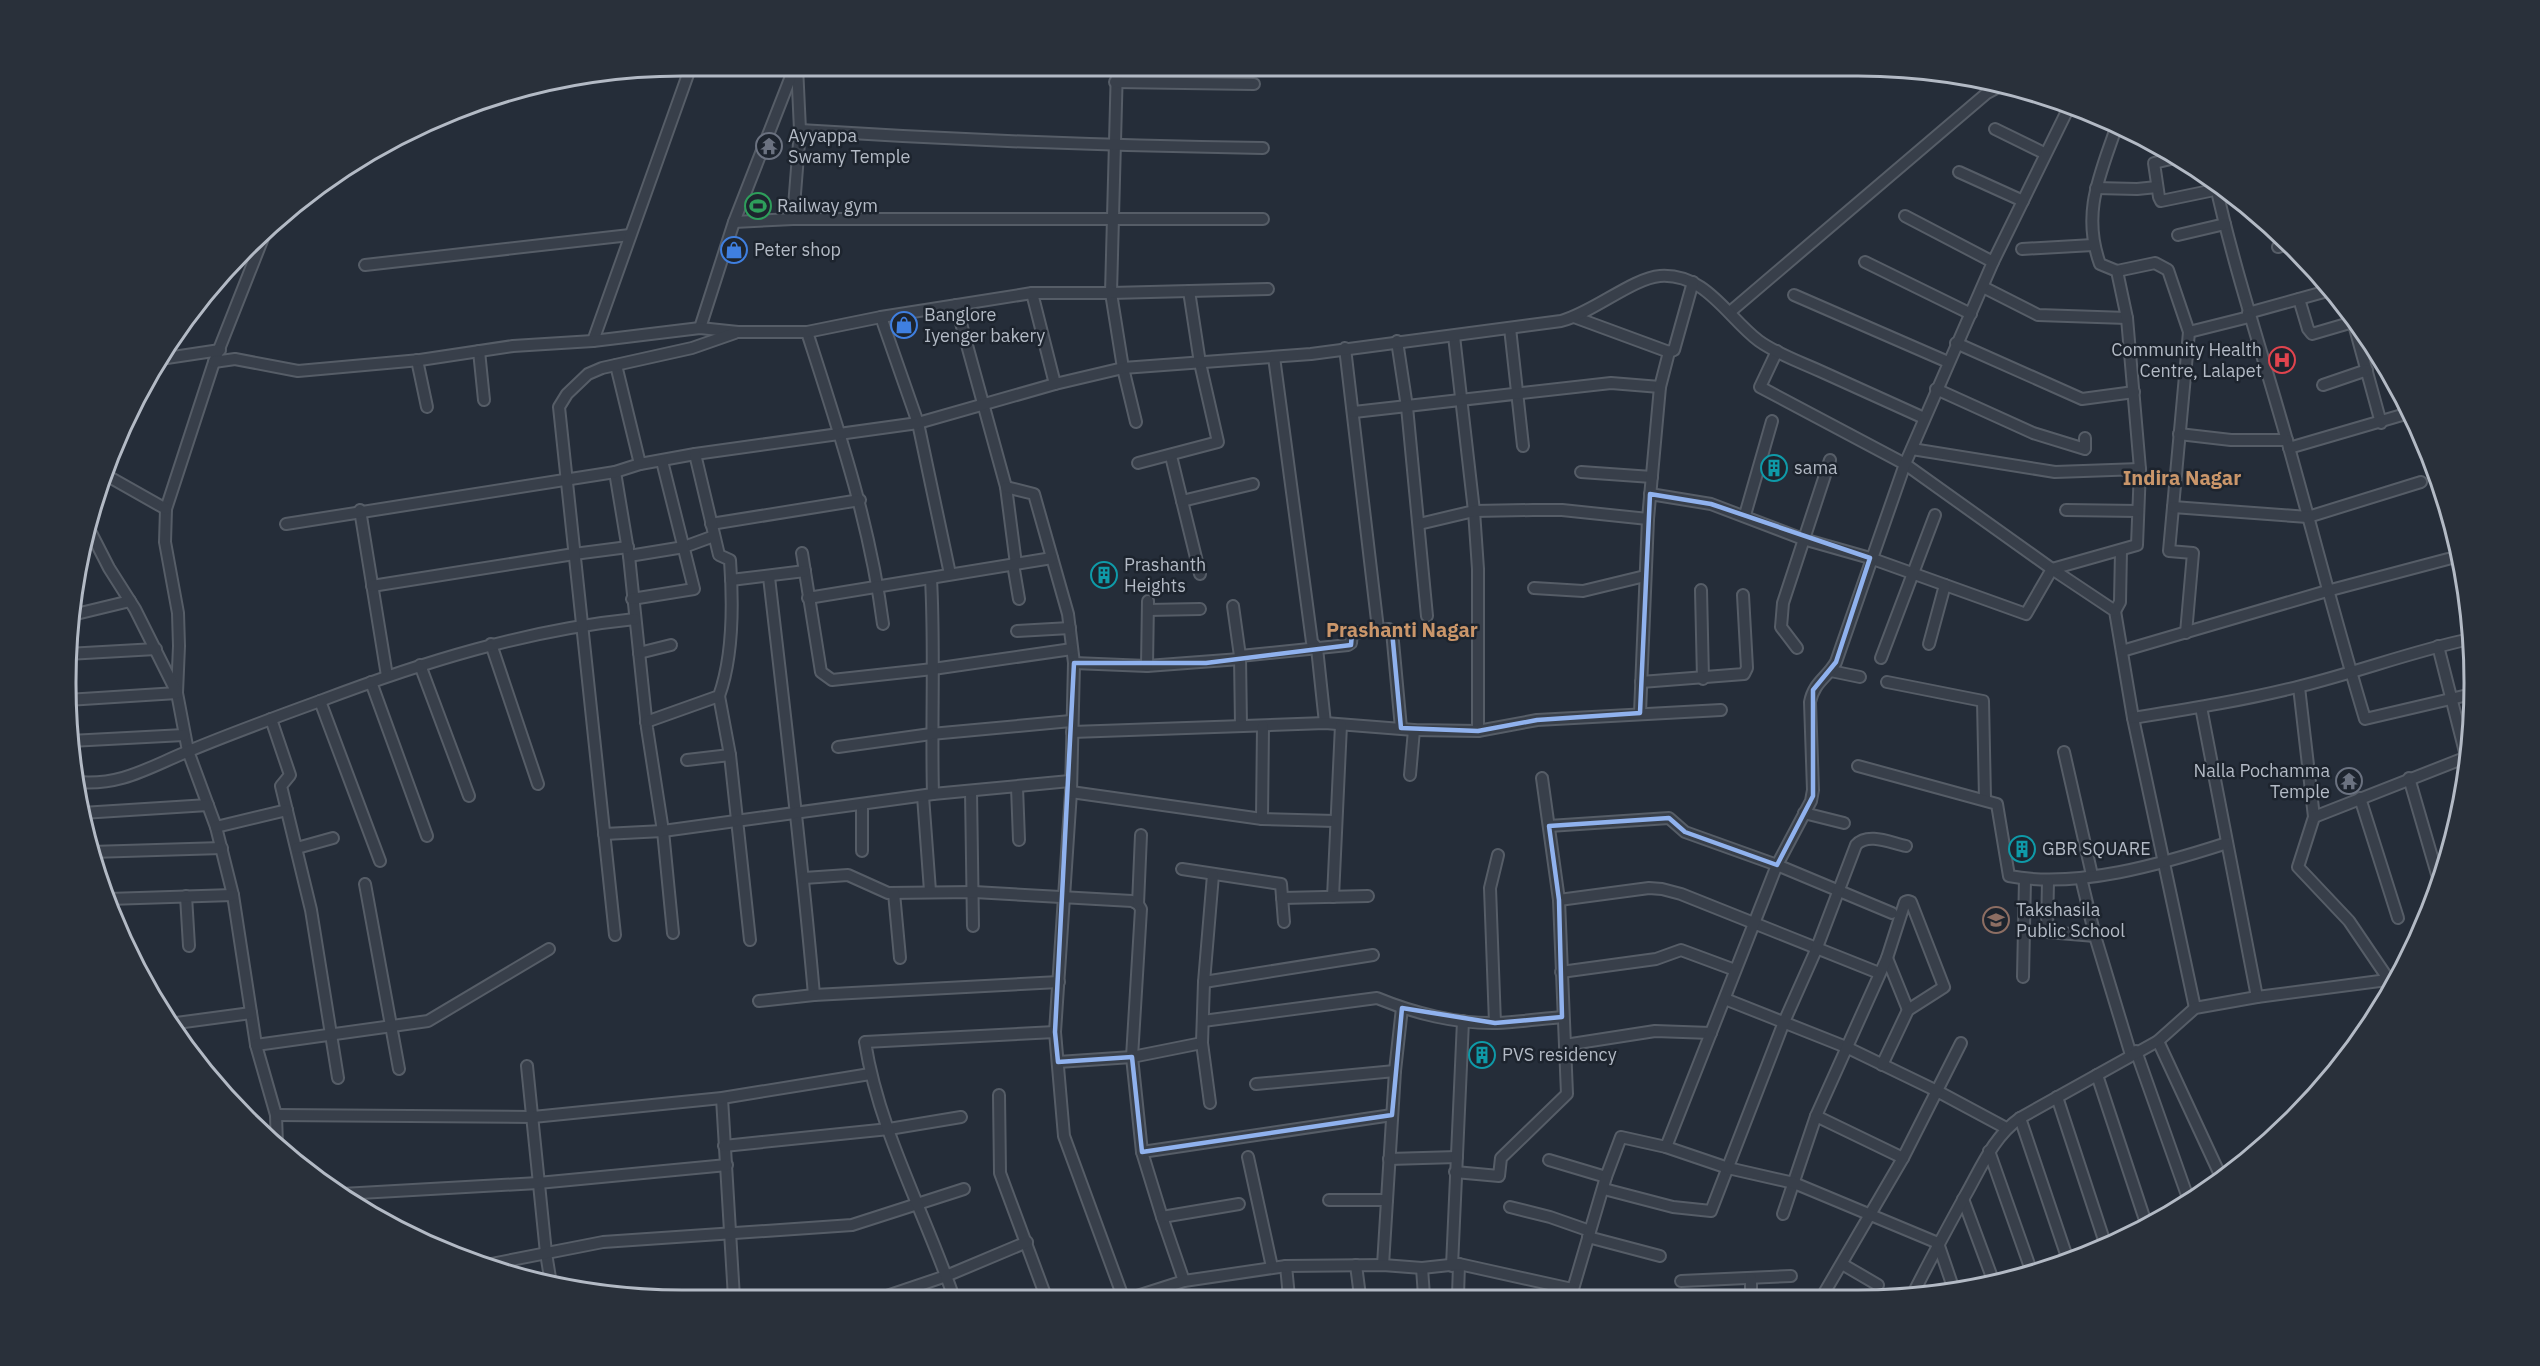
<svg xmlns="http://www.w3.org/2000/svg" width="2540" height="1366" font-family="'IBM Plex Sans',sans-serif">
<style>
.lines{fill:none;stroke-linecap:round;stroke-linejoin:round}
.street-casing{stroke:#565d67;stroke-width:14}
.street{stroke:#383f4a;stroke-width:10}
.marked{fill:none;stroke:#90b2ee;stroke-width:4.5;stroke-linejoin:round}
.labels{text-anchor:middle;stroke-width:5;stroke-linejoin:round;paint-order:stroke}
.poi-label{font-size:18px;fill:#b3bac5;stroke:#1d242e;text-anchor:start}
.neighbourhood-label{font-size:20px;font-weight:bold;fill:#ca966a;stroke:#1d242e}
.rim{fill:none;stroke:#b3bac5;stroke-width:3}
</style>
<rect width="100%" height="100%" fill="#252d39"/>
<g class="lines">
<defs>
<g id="street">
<polyline points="1117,66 1111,293 1123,368 1136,422"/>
<polyline points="1115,82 1254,84"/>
<polyline points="1995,129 2044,153"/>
<path d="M800,130C955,140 1109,146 1263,148"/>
<polyline points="2175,158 2154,163 2159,197 2161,201 2224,188"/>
<polyline points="1959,172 2023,201"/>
<path d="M2215,182C2235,273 2265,361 2290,451C2315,540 2338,630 2365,719L2472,694"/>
<polyline points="2096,188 2137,189 2157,187"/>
<polyline points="1905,216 1993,262"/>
<polyline points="793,219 800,130 797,66"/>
<polyline points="734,222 793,219 1263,219"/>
<polyline points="265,233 214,362 166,509 165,542 178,613 179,646 177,693 188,751 216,827 233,895 256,1045 276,1115 277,1145"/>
<polyline points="2178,235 2225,224"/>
<polyline points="2278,247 2287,244"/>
<polyline points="2022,249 2093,245"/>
<polyline points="1865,262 1971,314"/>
<polyline points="365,265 630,235"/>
<polyline points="2117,271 2155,263 2168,270 2189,332 2169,551 2193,553 2186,633"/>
<polyline points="1983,287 2038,315 2127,318"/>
<polyline points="1032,293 1055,384"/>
<polyline points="1794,295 1948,362"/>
<polyline points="2299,299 2308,329 2312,334 2353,322"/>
<polyline points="956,305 1006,487 1016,564"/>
<polyline points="1730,312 1987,93 2002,85"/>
<polyline points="2248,313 2331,290"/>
<polyline points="881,317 918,423 950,574"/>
<polyline points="1574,317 1669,352"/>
<polyline points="2353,321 2381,423"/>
<polyline points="700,328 734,222 795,66"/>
<polyline points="1510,328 1523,446"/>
<path d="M807,332C838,428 870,523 883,624"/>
<polyline points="2189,332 2249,317"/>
<polyline points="1454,336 1474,511 1478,569 1478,731"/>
<polyline points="593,341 691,66"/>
<polyline points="1397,341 1407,407 1427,616"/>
<polyline points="1956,343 2082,399 2134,392"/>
<polyline points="1345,348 1378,629"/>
<polyline points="479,351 484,400"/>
<polyline points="1777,351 1760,387 1905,464 2052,569 2115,611 2133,718 2195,1008"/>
<polyline points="1274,357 1312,642 1317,648 1325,723"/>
<polyline points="160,359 220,350"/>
<polyline points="417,360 427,407"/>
<polyline points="214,362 235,359 298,371 420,360 513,346 593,341 700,328 738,332 807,332 881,317 1032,293 1111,293 1268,289"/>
<polyline points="616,365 640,464"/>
<polyline points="2323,385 2367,370"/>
<polyline points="1936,389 2033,433 2085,449 2085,438"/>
<polyline points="1354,412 1611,383 1660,387"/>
<polyline points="2179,434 2231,440 2287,440"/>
<polyline points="2289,448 2409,413"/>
<polyline points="1912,449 2055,472 2140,469"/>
<polyline points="1171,456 1200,574"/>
<polyline points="1138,463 1218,442 1200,363 1189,291"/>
<polyline points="615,472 629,556 647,728 663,831 673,933"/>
<polyline points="1581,472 1652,477"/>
<polyline points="104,474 166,509"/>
<polyline points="1006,487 1034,494 1068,614 1074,663 1071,792 1055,1032 1064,1136 1123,1297"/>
<path d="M1650,494L1711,504L1803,539L1870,558L2026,614L2052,569L2137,545L2140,469L2127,318L2117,271L2100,264C2081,212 2101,173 2117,125"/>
<polyline points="1182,501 1253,484"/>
<polyline points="2173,507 2308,517 2421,482"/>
<polyline points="360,510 387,676"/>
<polyline points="2066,510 2138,511"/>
<polyline points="1745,515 1772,421"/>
<path d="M286,524L615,472L640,464L695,454L918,423L1055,384L1123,368L1311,354L1561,321C1592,313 1633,278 1660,276C1706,273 1727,317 1759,341C1777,354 1800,362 1820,371C1855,387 1889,402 1924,418"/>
<polyline points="711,524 860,500"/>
<polyline points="1419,524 1474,511 1533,510 1562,510 1648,519"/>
<polyline points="802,553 821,672 832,680 933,669 1072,649"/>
<polyline points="629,556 684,547 714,536"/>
<polyline points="1013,564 1019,599"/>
<path d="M769,577C785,716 802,856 814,995"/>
<path d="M931,579C935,650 931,722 933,794"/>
<polyline points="731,580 805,571"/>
<polyline points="372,586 574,554 628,547"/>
<polyline points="1534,588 1583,591 1645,576"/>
<polyline points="1701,590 1703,679"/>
<polyline points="808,598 1052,558"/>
<polyline points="632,599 694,589 662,461"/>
<polyline points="1233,606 1240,656 1241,726"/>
<polyline points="1148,610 1200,609"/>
<polyline points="2115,611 2120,602 2121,550"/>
<polyline points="72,615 130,601"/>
<polyline points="1017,631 1070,628"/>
<polyline points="491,644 538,784"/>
<polyline points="1929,644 1945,585"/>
<polyline points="2438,646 2467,760"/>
<polyline points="1797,648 1781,627 1783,603 1830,460"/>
<polyline points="2122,651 2327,591 2448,559"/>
<polyline points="639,653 671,645"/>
<polyline points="67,654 156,649"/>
<polyline points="1240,656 1348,645 1351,643 1352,633 1389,629 1392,631 1401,728"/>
<polyline points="1881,658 1935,515"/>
<polyline points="1074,663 1147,666 1240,659"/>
<polyline points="420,665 469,796"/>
<polyline points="1147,666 1148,601"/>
<polyline points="1831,671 1860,677"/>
<polyline points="371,682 427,836"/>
<polyline points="1641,682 1744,674 1747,668 1743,595"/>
<polyline points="1887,682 1983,701 1985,799"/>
<polyline points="2299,687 2314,817 2298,867 2349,921 2389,980"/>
<polyline points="719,696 730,755 750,940"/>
<polyline points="67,700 177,693 135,609 109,568 87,525"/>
<polyline points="320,701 380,861"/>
<polyline points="2201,707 2257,997"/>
<polyline points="1640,713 1648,519 1660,387 1669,352 1674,350 1693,282"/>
<path d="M2133,718C2189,709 2246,700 2301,686C2358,672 2413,651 2470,639"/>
<polyline points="271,719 290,775 281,786 311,910 338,1078"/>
<path d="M646,722L719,696C733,657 733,601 730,560L719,555L695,454"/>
<polyline points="1072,732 1325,723 1414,730 1478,731 1537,720 1721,710"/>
<polyline points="70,741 184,735"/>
<polyline points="838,747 931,734 1071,721"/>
<polyline points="2064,752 2092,875"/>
<polyline points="687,760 730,755"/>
<path d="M1858,766L1997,804L2009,876C2077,889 2162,864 2227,843"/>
<polyline points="1410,775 1414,730"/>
<polyline points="2409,778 2439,881"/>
<path d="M77,782C122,786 149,767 189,751C232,733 276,717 320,701C423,662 526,630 635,619"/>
<polyline points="1017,787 1019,840"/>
<polyline points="971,791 973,926"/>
<polyline points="1071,792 1262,819 1335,821"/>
<polyline points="923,796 930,891"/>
<polyline points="2360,798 2398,918"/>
<polyline points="862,804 862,851"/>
<polyline points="82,813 208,805"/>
<polyline points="1804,813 1844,823"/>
<polyline points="2314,817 2467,757"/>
<polyline points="1262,819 1263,726"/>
<polyline points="1549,826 1669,818 1685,832 1777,865 1892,913"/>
<polyline points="216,827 287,810"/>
<polyline points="604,834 663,831 933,794 1070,781"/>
<polyline points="297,848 333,838"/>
<polyline points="91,852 222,848"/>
<polyline points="1182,869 1281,884 1284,922"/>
<polyline points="804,878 848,875 888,893 974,892 1132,901 1138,904 1141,909 1132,1057 1142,1152 1162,1217 1184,1281"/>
<polyline points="2081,878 2095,936 2131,1055"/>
<polyline points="2048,881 2047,932 2095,936"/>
<polyline points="365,884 399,1069"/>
<polyline points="894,893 900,958"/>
<polyline points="186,896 189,946"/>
<polyline points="1333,897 1341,725"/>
<polyline points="1282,898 1368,896"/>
<polyline points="108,899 233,895"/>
<polyline points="1559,900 1649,888 1662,889 1681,894 1879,973"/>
<polyline points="1138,904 1141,835"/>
<polyline points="615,935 559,407 567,394 588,374 602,368 692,348 735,333"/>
<polyline points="1887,958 1908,1010"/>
<polyline points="1561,972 1656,959 1681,950 1735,970"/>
<polyline points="2023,977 2025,879"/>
<polyline points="1204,982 1373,955"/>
<polyline points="1725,999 1846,1047 1937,1091 2006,1128"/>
<polyline points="759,1001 814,995 1059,982"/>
<path d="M1203,1021L1377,998C1413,1013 1457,1024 1497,1023C1518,1022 1540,1019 1562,1017"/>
<polyline points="1495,1023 1490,888 1498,855"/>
<polyline points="169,1024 251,1013"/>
<polyline points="2158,1041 2222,1179"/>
<polyline points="256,1045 428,1021 549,949"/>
<polyline points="1565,1045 1655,1031 1711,1033"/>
<polyline points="2136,1051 2188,1198"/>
<polyline points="1058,1062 1132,1057 1202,1043"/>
<polyline points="527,1066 546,1253 551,1284"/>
<polyline points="2097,1075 2146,1223"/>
<polyline points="1256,1084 1395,1071"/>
<polyline points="999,1095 1000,1173 1046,1297"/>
<polyline points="2057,1097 2106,1246"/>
<polyline points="722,1098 734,1298"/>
<polyline points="1210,1103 1202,1043 1204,982 1213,875"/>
<polyline points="276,1115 533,1117 722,1098 870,1074"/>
<polyline points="1816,1116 1903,1158"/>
<polyline points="2020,1118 2068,1260"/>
<polyline points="724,1146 889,1129 961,1117"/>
<path d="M1666,1147L1777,865L1811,801L1813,790L1810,702C1814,682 1827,678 1836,662L1905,464L1993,262L2069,107"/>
<polyline points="1989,1151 2031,1270"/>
<polyline points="1142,1152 1392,1115"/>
<polyline points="1248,1157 1272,1267"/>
<polyline points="1389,1159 1457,1157"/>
<polyline points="1549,1160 1606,1177"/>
<polyline points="1455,1172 1499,1176 1501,1158 1567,1094 1559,900 1542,778"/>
<path d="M1604,1189L1673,1207L1711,1211L1784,1022L1816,950L1856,845C1868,832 1891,843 1906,846"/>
<polyline points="342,1194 538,1183 727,1165"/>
<polyline points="1963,1199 1993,1280"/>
<polyline points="1329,1200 1387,1200"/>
<polyline points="1510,1207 1550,1217 1590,1231"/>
<polyline points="1783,1214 1816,1116 1887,958 1905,902 1908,901 1911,902 1944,987 1908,1010 1882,1065"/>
<polyline points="1162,1217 1239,1204"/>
<polyline points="1588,1237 1660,1256"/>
<polyline points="1842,1264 1878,1285"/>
<polyline points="486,1265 603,1242 852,1225 964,1189"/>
<polyline points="1356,1265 1360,1296"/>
<polyline points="1383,1265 1395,1071 1402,1008"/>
<polyline points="1286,1266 1289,1297"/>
<polyline points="1452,1266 1463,1021"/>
<polyline points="1422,1268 1424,1296"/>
<polyline points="1681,1281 1791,1276"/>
<polyline points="1751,1295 1751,1278"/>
<polyline points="1823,1295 1903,1158 1961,1043"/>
<path d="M1916,1295L1915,1290C1931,1258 1948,1227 1965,1196C1981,1168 1993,1137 2020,1118L2158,1041L2195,1008L2257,997L2395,979"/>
<polyline points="1458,1296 1459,1264"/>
<polyline points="1571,1296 1606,1177 1621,1137 1666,1147 1728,1168 1794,1183 1938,1243 1954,1290"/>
<polyline points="1134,1297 1184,1281 1286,1266 1383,1265 1422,1268 1459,1264 1572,1289"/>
<polyline points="881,1298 946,1276 1027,1242"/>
<path d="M954,1298C925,1213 879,1131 865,1042L1055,1032"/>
</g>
</defs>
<use href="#street" class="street-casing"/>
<use href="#street" class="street"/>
</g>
<path class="marked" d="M1650,494L1711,504L1870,558L1836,662L1813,690V796L1777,865L1685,832L1669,818L1549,826L1559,900L1562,1017L1495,1023L1402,1008L1392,1115L1142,1152L1132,1057L1058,1062L1055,1032L1074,663H1206L1351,645L1352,633L1387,629L1392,631L1401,728L1478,731L1537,720L1640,713Z"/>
<defs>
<symbol id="temple-ring" viewBox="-11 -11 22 22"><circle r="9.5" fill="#1d242e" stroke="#6b7280" stroke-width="1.5"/><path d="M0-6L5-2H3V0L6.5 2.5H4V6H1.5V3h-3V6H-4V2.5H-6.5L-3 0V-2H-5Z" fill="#6b7280"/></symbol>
<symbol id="stadium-ring" viewBox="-11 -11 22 22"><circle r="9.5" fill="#1d242e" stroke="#2e9e5b" stroke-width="1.5"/><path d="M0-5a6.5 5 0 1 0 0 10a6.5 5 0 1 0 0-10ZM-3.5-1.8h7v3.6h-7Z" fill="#2e9e5b"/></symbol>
<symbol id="shop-ring" viewBox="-11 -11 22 22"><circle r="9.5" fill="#1d242e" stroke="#3f7fe0" stroke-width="1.5"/><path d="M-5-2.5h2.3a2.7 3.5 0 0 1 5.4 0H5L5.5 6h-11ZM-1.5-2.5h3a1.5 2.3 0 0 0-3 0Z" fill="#3f7fe0"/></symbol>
<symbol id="hospital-ring" viewBox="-11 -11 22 22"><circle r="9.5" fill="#1d242e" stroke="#e0444e" stroke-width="1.5"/><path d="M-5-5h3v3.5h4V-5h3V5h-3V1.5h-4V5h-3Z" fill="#e0444e"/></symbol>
<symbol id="building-ring" viewBox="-11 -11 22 22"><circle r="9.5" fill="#1d242e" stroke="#0f9aa8" stroke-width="1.5"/><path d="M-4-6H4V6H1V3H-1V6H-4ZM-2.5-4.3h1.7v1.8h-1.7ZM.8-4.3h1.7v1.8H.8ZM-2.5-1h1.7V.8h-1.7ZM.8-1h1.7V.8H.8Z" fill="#0f9aa8"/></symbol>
<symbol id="school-ring" viewBox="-11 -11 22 22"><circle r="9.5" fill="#1d242e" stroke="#8d6e63" stroke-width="1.5"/><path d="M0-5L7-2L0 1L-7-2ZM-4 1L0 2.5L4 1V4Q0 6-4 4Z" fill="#8d6e63"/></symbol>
</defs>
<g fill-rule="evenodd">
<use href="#temple-ring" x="754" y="131" width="30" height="30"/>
<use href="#stadium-ring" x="743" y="191" width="30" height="30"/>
<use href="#shop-ring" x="719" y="235" width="30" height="30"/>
<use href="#shop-ring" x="889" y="310" width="30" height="30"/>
<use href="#hospital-ring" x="2267" y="345" width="30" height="30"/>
<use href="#building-ring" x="1759" y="453" width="30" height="30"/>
<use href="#building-ring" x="1089" y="560" width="30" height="30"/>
<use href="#temple-ring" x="2334" y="766" width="30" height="30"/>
<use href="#building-ring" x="2007" y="834" width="30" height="30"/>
<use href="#school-ring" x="1981" y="905" width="30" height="30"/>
<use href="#building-ring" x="1467" y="1040" width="30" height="30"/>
</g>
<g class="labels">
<g class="poi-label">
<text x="788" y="142">Ayyappa<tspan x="788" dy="21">Swamy Temple</tspan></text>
<text x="777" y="212">Railway gym</text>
<text x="754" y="256">Peter shop</text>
<text x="924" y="321">Banglore<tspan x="924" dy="21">Iyenger bakery</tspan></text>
<text x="2262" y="356" text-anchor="end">Community Health<tspan x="2262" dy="21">Centre, Lalapet</tspan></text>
<text x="1794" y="474">sama</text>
<text x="1124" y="571">Prashanth<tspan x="1124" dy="21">Heights</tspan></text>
<text x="2330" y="777" text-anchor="end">Nalla Pochamma<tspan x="2330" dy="21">Temple</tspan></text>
<text x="2042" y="855">GBR SQUARE</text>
<text x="2016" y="916">Takshasila<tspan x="2016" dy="21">Public School</tspan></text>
<text x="1502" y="1061">PVS residency</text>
</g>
<g class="neighbourhood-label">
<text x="2182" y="485">Indira Nagar</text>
<text x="1402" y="637">Prashanti Nagar</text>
</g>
</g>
<path d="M0 0H2540V1366H0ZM682 76H1858A606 606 0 0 1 2464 682V684A606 606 0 0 1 1858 1290H682A606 606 0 0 1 76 684V682A606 606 0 0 1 682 76Z" fill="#29303a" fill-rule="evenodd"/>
<path class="rim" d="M682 76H1858A606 606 0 0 1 2464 682V684A606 606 0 0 1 1858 1290H682A606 606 0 0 1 76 684V682A606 606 0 0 1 682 76Z"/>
</svg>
